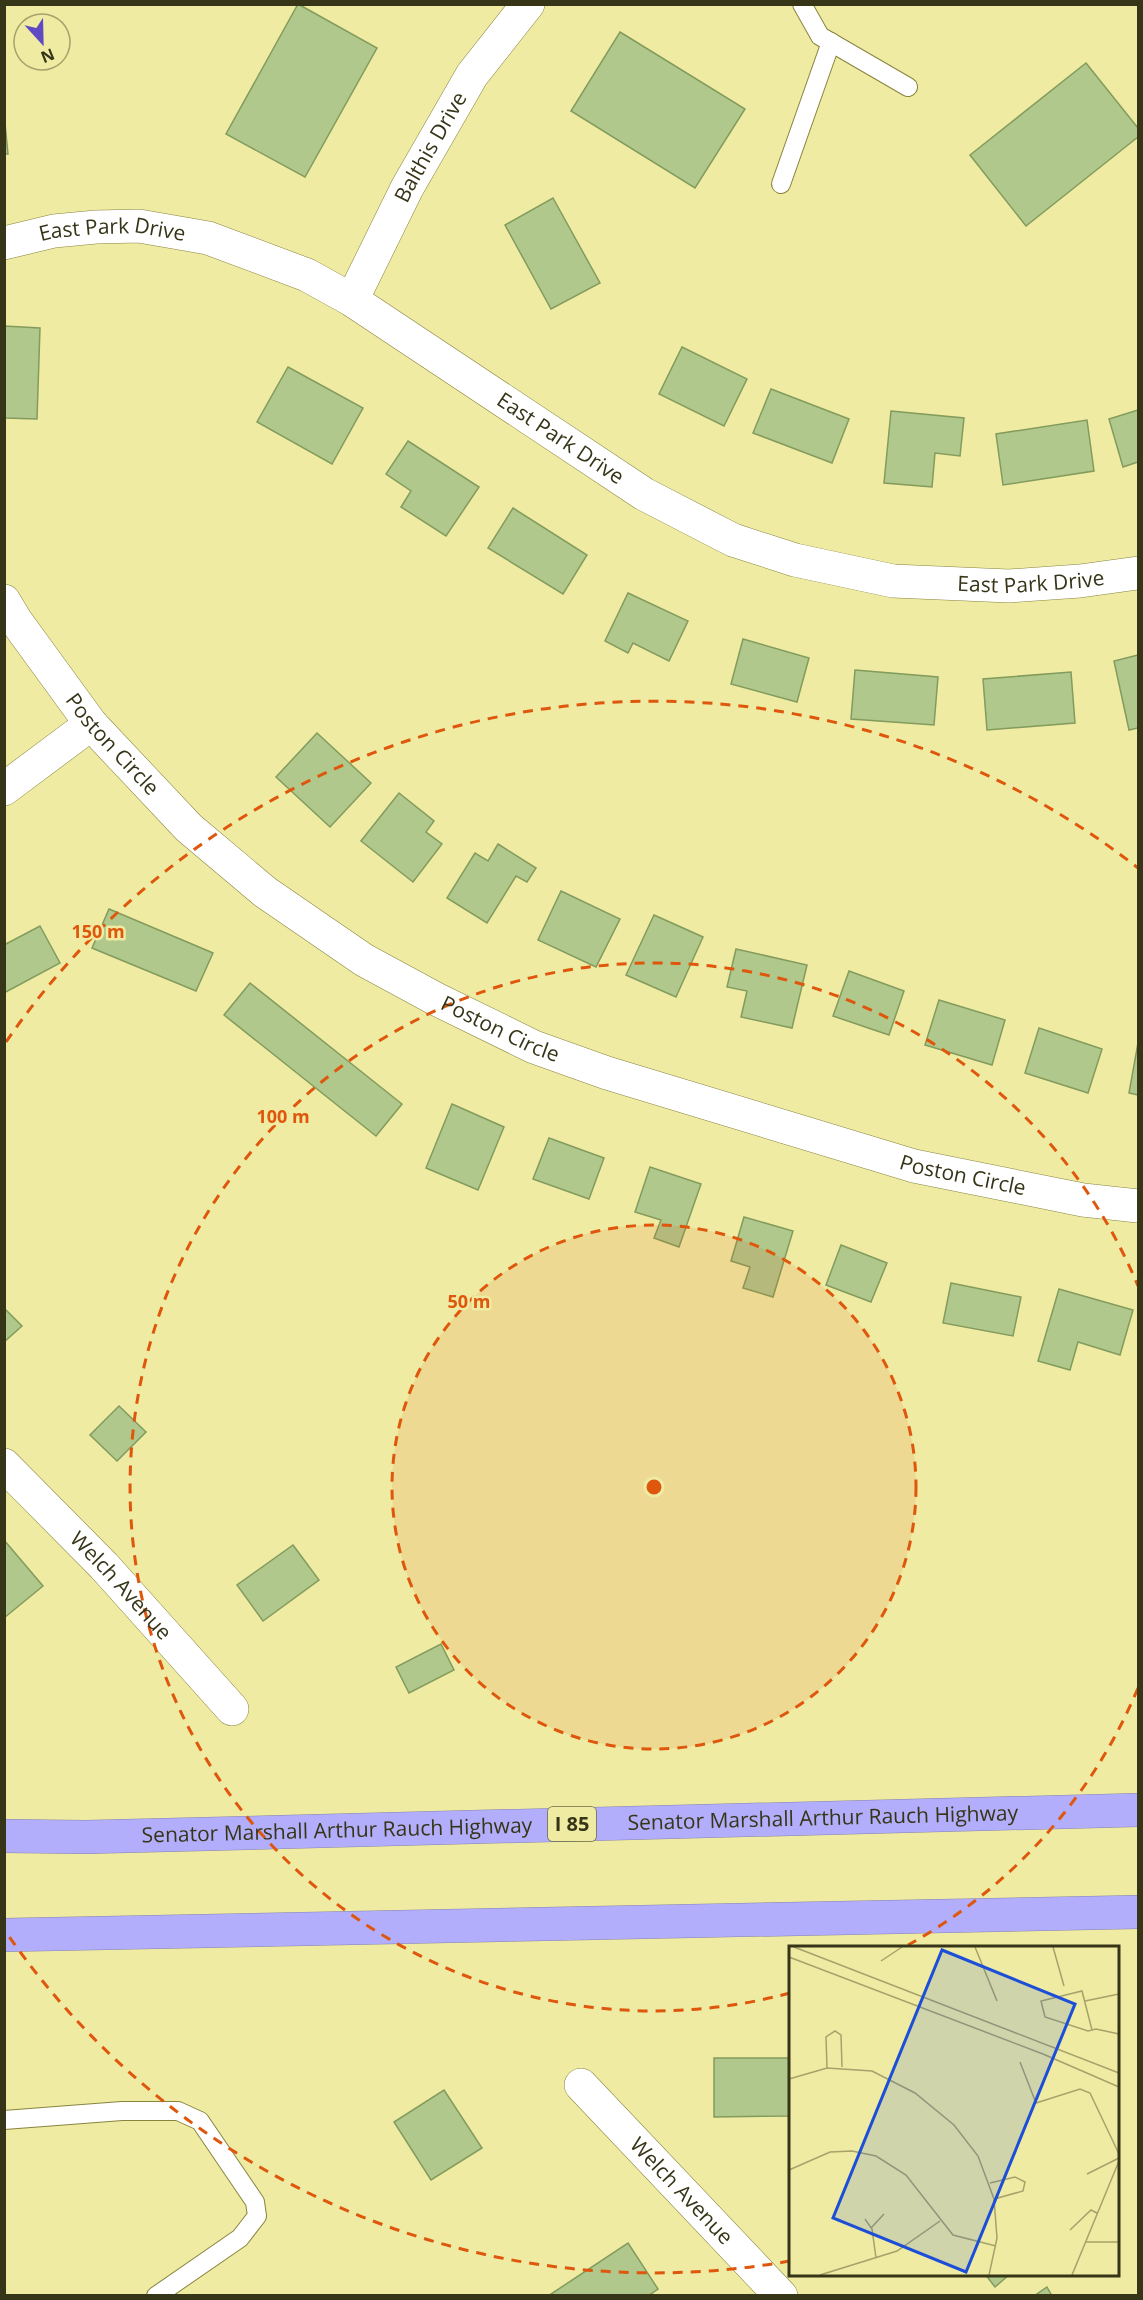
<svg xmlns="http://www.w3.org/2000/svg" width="1143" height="2300" font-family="'Open Sans',sans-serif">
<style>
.building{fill:#b0c88b;stroke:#839b5c;stroke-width:1.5}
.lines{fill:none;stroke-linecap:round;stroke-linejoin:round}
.service-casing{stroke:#88843e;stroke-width:20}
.minor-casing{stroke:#88843e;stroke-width:34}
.motorway-casing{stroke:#8784ac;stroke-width:34}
.service{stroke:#fff;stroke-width:18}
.minor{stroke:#fff;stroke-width:33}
.motorway{stroke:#b2aefb;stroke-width:33}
.ring{fill:none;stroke:#df570d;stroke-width:3;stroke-dasharray:10 8}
.labels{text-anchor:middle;stroke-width:5;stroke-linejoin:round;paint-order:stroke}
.shield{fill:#efeba3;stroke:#6e6c42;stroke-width:1.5}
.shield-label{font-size:20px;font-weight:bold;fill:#373518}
.street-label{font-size:21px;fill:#373518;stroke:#efeba3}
.inset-road{fill:none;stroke:#a5a26b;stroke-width:1.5}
.view{fill:#1d4ed8;fill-opacity:0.15;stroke:#1d4ed8;stroke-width:3}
.inset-edge{fill:none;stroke:#373518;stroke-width:3}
.centre{fill:#df570d;stroke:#efeba3;stroke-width:3}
.ring-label{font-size:18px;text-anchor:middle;font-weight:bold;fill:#df570d;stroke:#efeba3;stroke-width:5;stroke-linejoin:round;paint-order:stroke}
</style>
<rect width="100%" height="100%" fill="#efeba3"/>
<g class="building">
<polygon points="298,4 377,48 305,177 226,134"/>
<polygon points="620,32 745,109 695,188 571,111"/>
<polygon points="1086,63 1138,128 1138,137 1026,226 970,155"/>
<polygon points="4,113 8,154 4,154"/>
<polygon points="553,198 600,283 551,309 505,225"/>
<polygon points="4,326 40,328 37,419 4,418"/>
<polygon points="682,347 747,379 724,426 659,394"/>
<polygon points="288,367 363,408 332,464 257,422"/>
<polygon points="771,389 849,419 832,463 753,433"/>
<polygon points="1138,410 1138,462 1123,467 1109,419"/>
<polygon points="891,411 964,418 960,456 935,453 932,487 884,483"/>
<polygon points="1087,420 1094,471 1003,485 996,434"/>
<polygon points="408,441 479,487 446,536 401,507 411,491 386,474"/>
<polygon points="513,508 587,555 563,594 488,548"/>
<polygon points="628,593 688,621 669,661 633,643 628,653 605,641"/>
<polygon points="743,639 809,658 797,702 731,684"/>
<polygon points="1138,655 1138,728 1129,730 1114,661"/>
<polygon points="855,670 938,677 934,725 851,719"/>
<polygon points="1071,672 1075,723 987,730 983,679"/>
<polygon points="317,733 371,783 330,827 276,777"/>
<polygon points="399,793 434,821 426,832 442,844 413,882 361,841"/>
<polygon points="498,844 536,868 527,882 516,876 487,923 447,898 475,853 488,861"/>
<polygon points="561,891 620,919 596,967 538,940"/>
<polygon points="109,909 213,953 196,991 92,948"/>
<polygon points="654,915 703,937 676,997 626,975"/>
<polygon points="40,926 60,963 4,993 4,945"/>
<polygon points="736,949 807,965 792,1028 741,1017 747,991 727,987"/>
<polygon points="849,971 904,991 889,1035 833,1016"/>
<polygon points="250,983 402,1104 376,1136 224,1015"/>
<polygon points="939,1000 1005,1020 992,1065 925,1045"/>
<polygon points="1039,1028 1102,1049 1088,1093 1025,1073"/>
<polygon points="1138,1043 1138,1095 1129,1093"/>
<polygon points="452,1104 504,1127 478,1190 426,1168"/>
<polygon points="549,1138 604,1158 589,1199 533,1179"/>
<polygon points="650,1167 701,1184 679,1247 654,1238 661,1220 635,1212"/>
<polygon points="744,1217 793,1231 773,1297 743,1288 750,1267 731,1261"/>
<polygon points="841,1245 887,1263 871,1302 826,1285"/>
<polygon points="951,1283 1021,1297 1013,1336 943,1323"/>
<polygon points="1059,1289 1133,1310 1120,1355 1078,1342 1070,1370 1038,1361"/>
<polygon points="4,1308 22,1326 4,1342"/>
<polygon points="119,1406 146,1432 117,1461 90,1435"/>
<polygon points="4,1540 43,1586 4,1618"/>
<polygon points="293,1545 319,1580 263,1621 237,1585"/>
<polygon points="441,1644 454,1670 409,1693 396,1667"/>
<polygon points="714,2058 790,2058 790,2116 714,2117"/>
<polygon points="444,2090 482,2148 431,2180 394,2122"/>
<polygon points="628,2243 658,2289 648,2296 548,2296"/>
<polygon points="985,2274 1010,2274 995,2287"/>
<polygon points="1047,2287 1052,2296 1034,2296"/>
</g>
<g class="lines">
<defs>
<g id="service">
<polyline points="802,4 820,36 908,87"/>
<polyline points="781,184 831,42"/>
<polyline points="4,2120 122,2111 178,2111 200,2121 255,2202 257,2216 240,2238 156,2296"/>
</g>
<g id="minor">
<path id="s1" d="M4,243L54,231L96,227L139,226L208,238L307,275L352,300L644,494L733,540L795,560L893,581L1009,586L1080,581L1138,573"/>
<path id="s2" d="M352,300L407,188L472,75L528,4"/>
<path id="s3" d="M4,601L16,621L91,724L189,828L265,892L364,960L436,999L534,1047L607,1073L914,1166L1083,1200L1138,1206"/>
<polyline points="4,789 91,724"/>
<path id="s4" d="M4,1465L104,1566L232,1709"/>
<path id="s5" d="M581,2085L781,2296"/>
</g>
<g id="motorway">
<path id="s6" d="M4,1836L86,1837L1138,1810"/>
<polyline points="4,1935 1138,1912"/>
</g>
</defs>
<use href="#service" class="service-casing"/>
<use href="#minor" class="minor-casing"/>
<use href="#motorway" class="motorway-casing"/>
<use href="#service" class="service"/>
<use href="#minor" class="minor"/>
<use href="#motorway" class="motorway"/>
</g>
<circle cx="654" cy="1487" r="262" fill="#df570d" fill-opacity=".12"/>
<g class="ring">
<circle cx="654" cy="1487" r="262"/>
<path d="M1138 1688A524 524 0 0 1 908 1945M790 1993A524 524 0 1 1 1138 1286"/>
<path d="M790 2261A786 786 0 0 1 6 1932M6 1042A786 786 0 0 1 1138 868"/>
</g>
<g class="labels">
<rect class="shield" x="548" y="1807" width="48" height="34" rx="4.5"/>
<g class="shield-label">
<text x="572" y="1831">I 85</text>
</g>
<g class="street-label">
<text dy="7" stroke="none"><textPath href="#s2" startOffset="172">Balthis Drive</textPath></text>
<text dy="7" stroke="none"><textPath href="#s1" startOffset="110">East Park Drive</textPath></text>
<text dy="7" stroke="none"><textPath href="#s1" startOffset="614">East Park Drive</textPath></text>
<text dy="7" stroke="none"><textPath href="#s1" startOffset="1118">East Park Drive</textPath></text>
<text dy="7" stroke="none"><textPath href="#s3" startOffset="180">Poston Circle</textPath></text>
<text dy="7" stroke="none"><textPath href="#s3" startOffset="666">Poston Circle</textPath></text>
<text dy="7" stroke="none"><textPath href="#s3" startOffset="1152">Poston Circle</textPath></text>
<text dy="7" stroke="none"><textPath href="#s4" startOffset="168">Welch Avenue</textPath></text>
<text dy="7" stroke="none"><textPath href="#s6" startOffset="819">Senator Marshall Arthur Rauch Highway</textPath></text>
<text dy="7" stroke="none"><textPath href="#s6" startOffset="333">Senator Marshall Arthur Rauch Highway</textPath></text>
<text dy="7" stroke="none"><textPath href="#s5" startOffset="146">Welch Avenue</textPath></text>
</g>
</g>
<g transform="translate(789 1946)">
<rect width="330" height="330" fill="#efeba3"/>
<path class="inset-road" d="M5,1L330,127M186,1L208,55M264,1L275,40M0,11L254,108L330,141M92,15L113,1M296,55L330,48M303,84L293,45L252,55L256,71L299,85L307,83L330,88M231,116L247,157L291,143L301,147L330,208M38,122L37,91L46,85L52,89L53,121M0,133L38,122L83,125L126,147L165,179L189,210L205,253L208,292L200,329M0,224L41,206L63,205L87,210L117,229L164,289L207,300M298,228L330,212M201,237L226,231L236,236L234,245L205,253M76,273L83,283L87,312M82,282L95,268M281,284L302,264L308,267M296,296H330M31,329L108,305L151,275M283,329L330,215"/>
<path class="view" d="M153,4L286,58L177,326L44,272Z"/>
<rect width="330" height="330" class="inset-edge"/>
</g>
<circle cx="654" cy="1487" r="9" class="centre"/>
<g class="ring-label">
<text x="98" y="938">150 m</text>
<text x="283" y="1123">100 m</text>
<text x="469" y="1308">50 m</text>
</g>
<rect width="1143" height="2300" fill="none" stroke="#373518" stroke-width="12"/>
<g transform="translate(42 42) rotate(158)"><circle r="28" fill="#efeba3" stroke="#a5a26b" stroke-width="1.5"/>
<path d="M0-4.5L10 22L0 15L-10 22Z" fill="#5f4ac3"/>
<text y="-9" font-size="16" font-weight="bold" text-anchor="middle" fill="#373518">N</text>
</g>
</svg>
